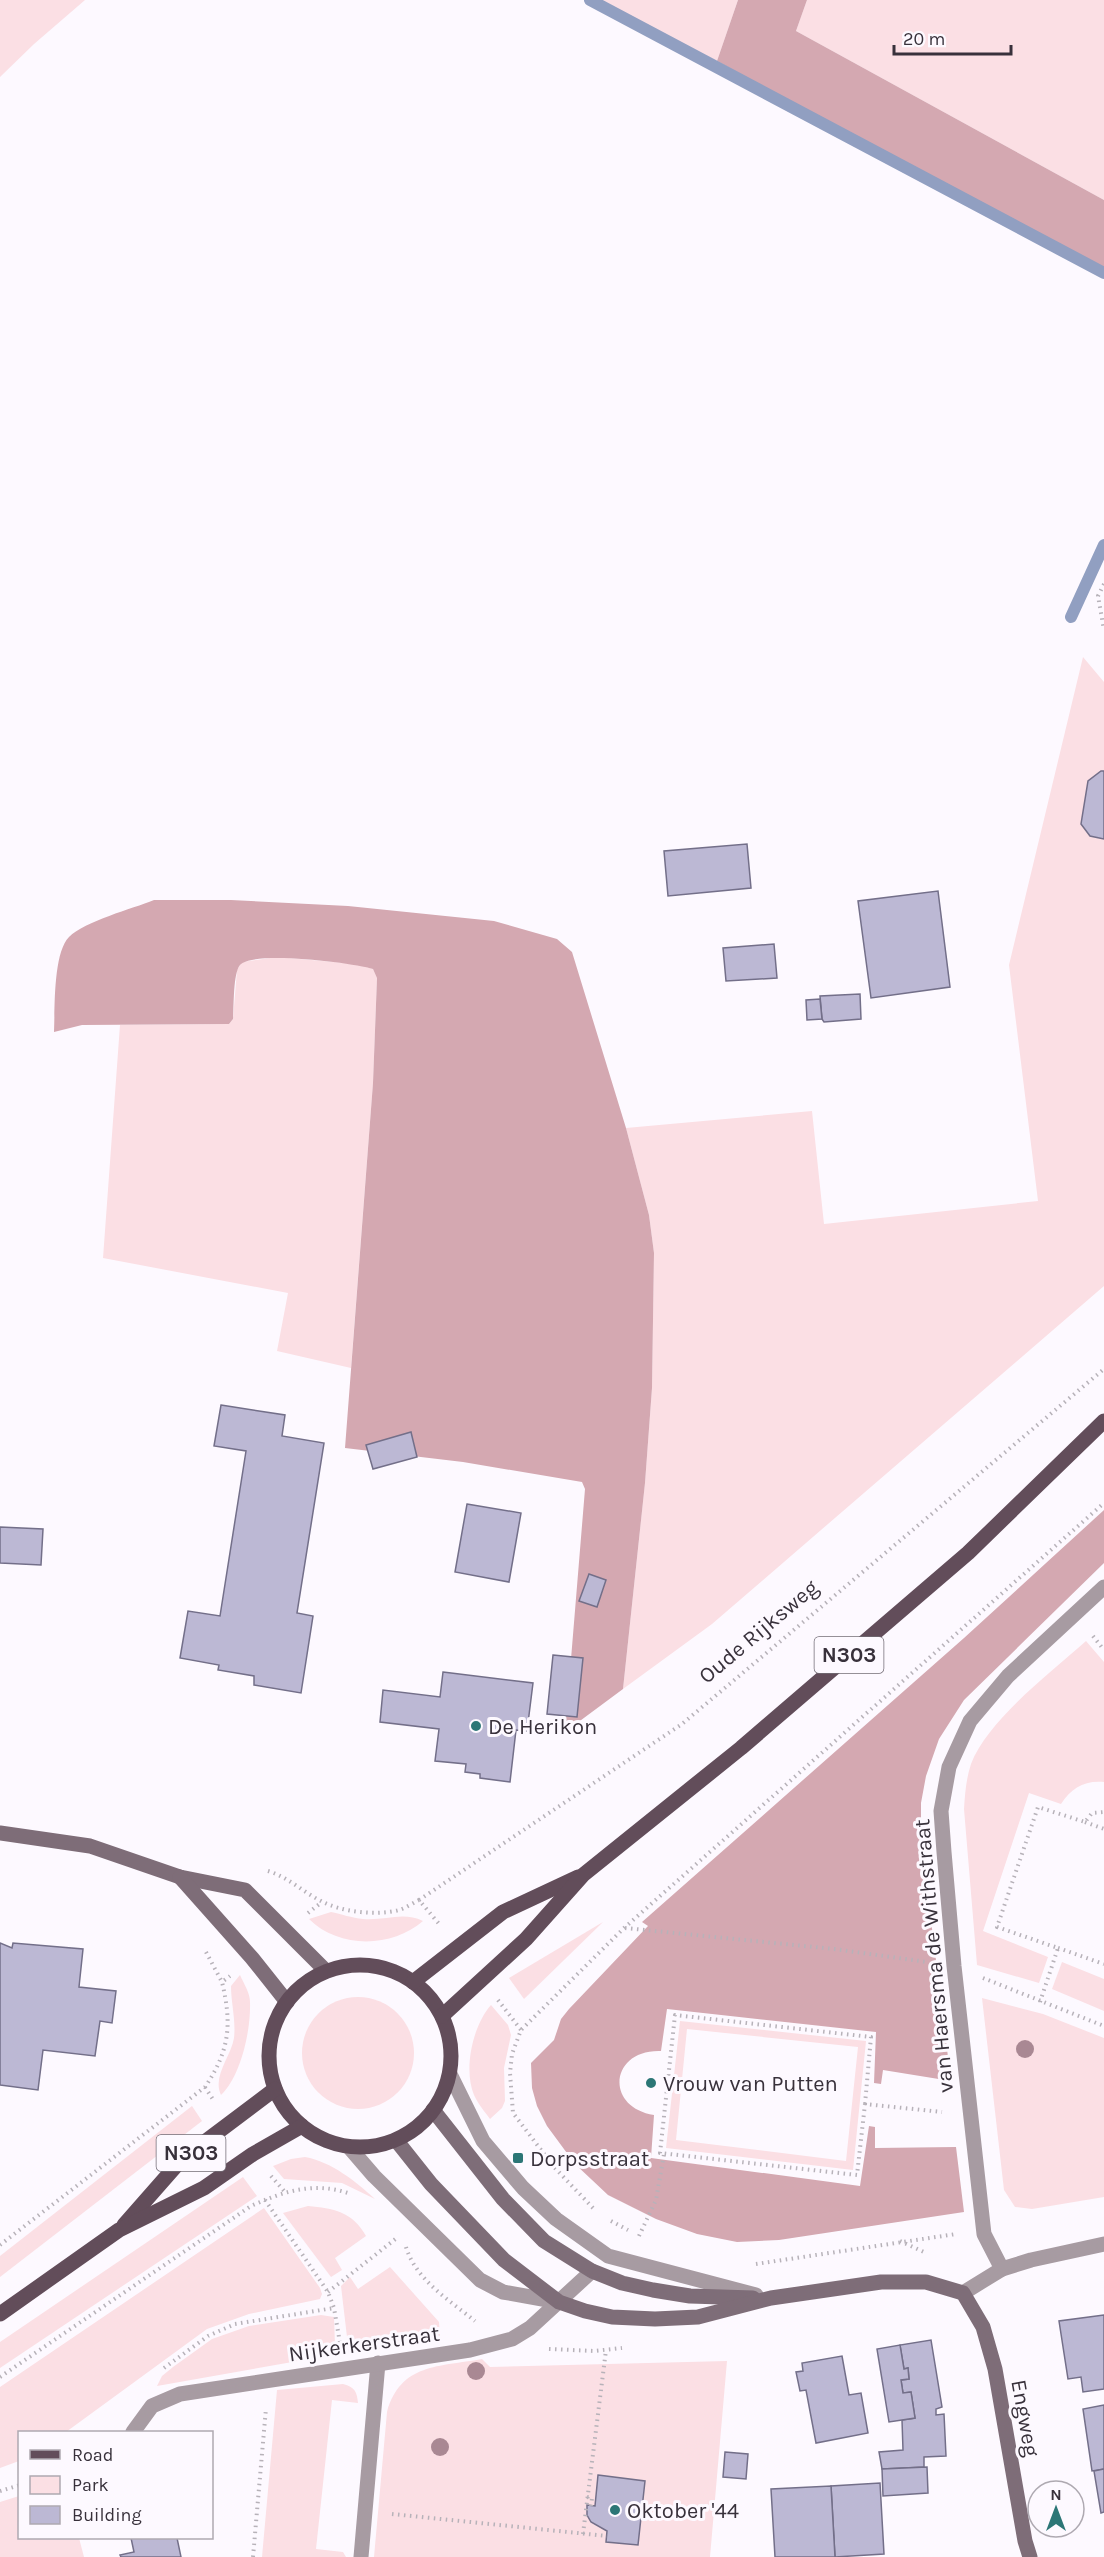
<svg xmlns="http://www.w3.org/2000/svg" width="1104" height="2557" font-family="Karla,sans-serif">
<style>
.green{fill:#fbdfe4;fill-rule:evenodd}
.forest{fill:#d4a8b1}
.lines{fill:none;stroke-linecap:round;stroke-linejoin:round}
.stream{stroke:#919fc1;stroke-width:12}
.building{fill:#bcb8d4;stroke:#736f89;stroke-width:1.5}
.path{stroke:#b7b2b9;stroke-width:4;stroke-dasharray:1.5 4.5;stroke-linecap:butt}
.lane{stroke:#a79ba2;stroke-width:15}
.street{stroke:#a79ba2;stroke-width:15}
.secondary{stroke:#7e6d78;stroke-width:15}
.primary{stroke:#624d5a;stroke-width:15}
.tree{fill:#a98893}
.poi-dot{fill:#2c7676;stroke:#fdf9ff;stroke-width:2}
.labels{text-anchor:middle;stroke-width:6;stroke-linejoin:round;paint-order:stroke}
.shield{fill:#fdf9ff;stroke:#736d76;stroke-width:1.5}
.shield-label{font-size:21px;font-weight:bold;fill:#38313b}
.street-label{font-size:22px;fill:#38313b;stroke:#fdf9ff}
.poi-label{font-size:22px;fill:#38313b;stroke:#fdf9ff;text-anchor:start}
</style>
<rect width="100%" height="100%" fill="#fdf9ff"/>
<g class="green">
<polygon points="0,0 85,0 34,44 0,77"/>
<polygon points="600,0 738,0 717,61"/>
<polygon points="807,0 1104,0 1104,200 796,31"/>
<polygon points="1083,657 1104,682 1104,1286 712,1624 623,1689 645,1483 652,1388 654,1253 649,1215 626,1128 812,1111 824,1224 1038,1201 1009,965"/>
<polygon points="277,957 357,964 373,969 377,977 373,1083 351,1368 277,1351 288,1293 103,1258 120,1025 229,1024 233,1019 237,970 242,962"/>
<path d="M1086,1641L1104,1662V1782C1085,1780 1071,1788 1061,1804L1029,1793L983,1931L1048,1957L1039,1983L977,1965L964,1809C965,1794 966,1779 971,1764C988,1720 1050,1673 1086,1641Z"/>
<path d="M331,1912C341,1914 352,1918 363,1919C385,1921 403,1911 423,1921C392,1948 339,1949 309,1919Z"/>
<polygon points="603,1922 524,1999 509,1978"/>
<polygon points="1062,1962 1104,1979 1104,2011 1052,1989"/>
<path d="M240,1975C244,1984 250,1993 250,2002C251,2030 241,2076 221,2095C212,2076 231,2057 234,2038C236,2020 231,2003 231,1986Z"/>
<circle cx="358" cy="2053" r="56"/>
<polygon points="982,1998 1043,2014 1104,2038 1104,2197 1032,2209 1015,2207 1004,2190"/>
<path d="M491,2005L508,2025L511,2035L504,2068L505,2101L502,2108L490,2119C485,2112 478,2104 474,2095C463,2069 473,2025 491,2005Z"/>
<path d="M680,2021L866,2041L853,2170L666,2148ZM687,2029L858,2047L846,2161L676,2140Z"/>
<polygon points="192,2106 202,2121 0,2277 0,2256"/>
<path d="M305,2157C332,2162 355,2181 375,2199L342,2183L284,2179L273,2166L291,2159Z"/>
<polygon points="243,2177 257,2196 0,2368 0,2342"/>
<path d="M308,2206C333,2208 353,2212 366,2236L335,2258L342,2270L331,2277L283,2213Z"/>
<polygon points="264,2208 320,2288 322,2294 320,2299 249,2314 207,2329 66,2432 20,2432 19,2461 0,2468 0,2387"/>
<polygon points="390,2267 439,2322 440,2338 349,2354 341,2286 350,2277 358,2289"/>
<polygon points="321,2315 334,2317 335,2345 332,2355 157,2386 162,2376 173,2367 212,2339 249,2326"/>
<path d="M482,2359L490,2367L727,2361L710,2557H374L387,2412C401,2363 439,2367 482,2359Z"/>
<path d="M343,2384C355,2387 357,2392 358,2403L332,2400L316,2549L343,2552L346,2557H262L277,2390Z"/>
<polygon points="19,2496 20,2538 79,2538 84,2557 0,2557 0,2502"/>
</g>
<g class="forest">
<polygon points="738,0 807,0 796,31 1104,200 1104,275 717,61"/>
<path d="M154,900H231L348,906L494,921L557,939L572,952L626,1128L649,1215L654,1253L652,1388L645,1483L623,1689L565,1732L585,1489L582,1482L463,1462L345,1448L373,1083L377,978L373,969C353,963 254,950 240,965C233,973 234,1007 233,1019L229,1024L82,1025L54,1032C55,1010 53,953 69,937C85,921 132,909 154,900Z"/>
<path d="M1104,1510V1563L964,1700L939,1739L926,1776L921,1803V1840L951,2081L883,2070L881,2084L874,2083L876,2032L667,2009L661,2051C610,2049 604,2107 654,2115L651,2158L860,2186L869,2126L875,2127V2148L956,2147L964,2212L779,2240L737,2242L697,2234L656,2219L608,2195L575,2164L547,2126L537,2106L532,2088L531,2063L554,2040L561,2019L569,2009L648,1926L642,1922L964,1638Z"/>
</g>
<g class="lines">
<g class="stream">
<polyline points="590,0 1104,273"/>
<polyline points="1071,617 1104,545"/>
</g>
</g>
<g class="building">
<polygon points="1101,771 1104,771 1104,839 1090,836 1081,824 1088,781"/>
<polygon points="747,844 751,888 668,896 664,851"/>
<polygon points="938,891 950,987 871,998 858,901"/>
<polygon points="774,944 777,978 726,981 723,948"/>
<polygon points="860,994 861,1019 824,1022 822,1019 820,996"/>
<polygon points="820,999 822,1019 807,1020 806,1000"/>
<polygon points="221,1405 285,1415 282,1436 324,1443 297,1613 313,1616 301,1693 254,1685 254,1676 218,1670 219,1665 180,1658 188,1611 220,1616 246,1451 214,1446"/>
<polygon points="411,1432 417,1457 373,1469 366,1445"/>
<polygon points="467,1504 521,1513 509,1582 455,1572"/>
<polygon points="0,1527 43,1529 41,1565 0,1563"/>
<polygon points="589,1574 606,1580 597,1607 579,1601"/>
<polygon points="553,1655 583,1658 577,1717 547,1714"/>
<polygon points="443,1672 533,1683 527,1731 516,1730 510,1782 480,1778 480,1774 465,1772 466,1764 435,1761 439,1729 380,1722 383,1690 440,1697"/>
<polygon points="0,1943 12,1948 13,1943 83,1949 79,1987 116,1991 112,2023 100,2021 95,2056 43,2050 38,2090 0,2085"/>
<polygon points="1104,2315 1104,2389 1083,2392 1081,2377 1068,2379 1059,2321"/>
<polygon points="931,2340 942,2407 936,2409 936,2415 944,2414 946,2456 924,2457 924,2467 882,2469 879,2452 903,2450 902,2420 915,2418 911,2392 903,2393 901,2380 909,2379 908,2368 904,2369 900,2345"/>
<polygon points="900,2345 904,2369 908,2368 909,2379 901,2380 903,2393 911,2392 915,2418 889,2422 877,2349"/>
<polygon points="842,2356 849,2395 861,2393 868,2433 816,2443 806,2390 800,2391 796,2372 803,2371 802,2363"/>
<polygon points="1104,2405 1104,2469 1092,2471 1083,2409"/>
<polygon points="725,2452 748,2454 746,2479 723,2477"/>
<polygon points="927,2467 928,2493 883,2496 882,2469"/>
<polygon points="1104,2469 1104,2512 1101,2513 1094,2471"/>
<polygon points="598,2475 645,2481 638,2545 606,2542 607,2531 591,2522 587,2515 587,2505 595,2506"/>
<polygon points="880,2483 884,2554 835,2557 831,2486"/>
<polygon points="831,2486 835,2557 775,2557 771,2489"/>
<polygon points="131,2538 177,2538 181,2557 121,2557 120,2555 134,2552"/>
</g>
<g class="lines">
<g class="path">
<polyline points="1104,584 1098,596 1104,630"/>
<polyline points="1093,1636 1104,1650"/>
<polyline points="1085,1822 1104,1829"/>
<path d="M268,1871C288,1877 303,1892 321,1901C341,1912 376,1916 399,1910C406,1908 413,1903 419,1900L440,1925"/>
<polyline points="419,1900 682,1724 1104,1369"/>
<polyline points="308,1913 322,1902"/>
<polyline points="625,1928 834,1949 927,1962"/>
<polyline points="1058,1948 1104,1964"/>
<polyline points="206,1952 222,1982"/>
<polyline points="983,1978 1104,2026"/>
<polyline points="498,2000 521,2030"/>
<polyline points="1040,2002 1058,1948 997,1927 1038,1807 1085,1822 1092,1813 1104,1812"/>
<polyline points="205,2087 214,2101"/>
<polyline points="865,2104 871,2037 675,2015 660,2153 857,2175 865,2104 942,2112"/>
<polyline points="271,2176 285,2192"/>
<polyline points="265,2200 328,2292 334,2308 340,2343"/>
<polyline points="593,2208 554,2167 513,2113 510,2073 512,2054 521,2030 624,1928 1104,1503"/>
<polyline points="611,2221 628,2230"/>
<polyline points="639,2236 656,2200 664,2154"/>
<polyline points="900,2241 926,2253"/>
<path d="M0,2245L205,2087C230,2050 232,2024 222,1982L230,1976"/>
<path d="M406,2247C416,2280 449,2300 475,2321"/>
<polyline points="756,2264 956,2234"/>
<polyline points="328,2292 398,2237"/>
<polyline points="549,2349 594,2351 622,2348"/>
<polyline points="164,2368 208,2336 235,2324 334,2308"/>
<path d="M0,2377L251,2206C284,2191 315,2181 351,2194"/>
<polyline points="0,2491 20,2485"/>
<polyline points="587,2497 592,2498 591,2506"/>
<polyline points="392,2514 607,2536"/>
<polyline points="583,2534 606,2350"/>
<polyline points="253,2557 266,2408"/>
</g>
<g class="lane">
<polyline points="450,2074 483,2141 523,2188 556,2219 608,2256 756,2295"/>
<polyline points="349,2147 374,2176 480,2280 503,2292 559,2302"/>
<polyline points="361,2557 378,2363"/>
</g>
<g class="street">
<polyline points="1002,2269 984,2234 954,1966 944,1852 941,1811 949,1767 970,1721 1008,1676 1104,1587"/>
<polyline points="963,2293 1002,2269 1031,2260 1104,2244"/>
<polyline points="133,2432 152,2406 180,2394 470,2350 512,2339 530,2328 592,2271"/>
</g>
<g class="secondary">
<polyline points="0,1833 90,1846 180,1877 245,1890 326,1971"/>
<polyline points="180,1877 252,1958 287,2002"/>
<polyline points="433,2110 503,2199 544,2241 592,2271 622,2283 653,2290 690,2296 753,2298"/>
<polyline points="396,2140 431,2184 504,2260 559,2302 585,2311 612,2317 655,2319 698,2317 771,2298 881,2282 926,2282 963,2293 983,2327 995,2369 1025,2541 1030,2557"/>
</g>
<g class="primary">
<circle cx="360" cy="2056" r="91"/>
<polyline points="413,1982 503,1912 578,1877"/>
<polyline points="442,2016 526,1939 583,1875 741,1748 968,1553 1104,1421"/>
<polyline points="124,2225 182,2159 275,2089"/>
<polyline points="0,2314 119,2230 204,2188 253,2154 302,2126"/>
</g>
</g>
<g class="tree">
<circle cx="1025" cy="2049" r="9"/>
<circle cx="476" cy="2371" r="9"/>
<circle cx="440" cy="2447" r="9"/>
</g>
<g class="poi-dot">
<circle cx="476" cy="1726" r="6"/>
<circle cx="651" cy="2083" r="6"/>
<rect x="512" y="2152" width="12" height="12" rx="3"/>
<circle cx="615" cy="2510" r="6"/>
</g>
<g class="labels">
<g class="shield">
<rect x="814.5" y="1637" width="69" height="36" rx="4.5"/>
<rect x="156.5" y="2135" width="69" height="36" rx="4.5"/>
</g>
<g class="shield-label">
<text x="849" y="1662">N303</text>
<text x="191" y="2160">N303</text>
</g>
<g class="street-label">
<text transform="translate(758 1631) rotate(-40)" y="8">Oude Rijksweg</text>
<text transform="translate(933 1956) rotate(-95)" y="8">van Haersma de Withstraat</text>
<text transform="translate(364 2343) rotate(-8)" y="8">Nijkerkerstraat</text>
<text transform="translate(1026 2418) rotate(80)" y="8">Engweg</text>
</g>
<g class="poi-label">
<text x="488" y="1734">De Herikon</text>
<text x="663" y="2091">Vrouw van Putten</text>
<text x="530" y="2166">Dorpsstraat</text>
<text x="627" y="2518">Oktober '44</text>
</g>
</g>
<rect x="18" y="2431" width="195" height="108" fill="#fdf9ff" stroke="#aea9b1" stroke-width="1.5"/>
<rect x="30" y="2450" width="30" height="9" fill="#624d5a" stroke="#aea9b1" stroke-width="1.5"/>
<text x="72" y="2461" font-size="18" fill="#38313b">Road</text>
<rect x="30" y="2476" width="30" height="18" fill="#fbdfe4" stroke="#aea9b1" stroke-width="1.5"/>
<text x="72" y="2491" font-size="18" fill="#38313b">Park</text>
<rect x="30" y="2506" width="30" height="18" fill="#bcb8d4" stroke="#aea9b1" stroke-width="1.5"/>
<text x="72" y="2521" font-size="18" fill="#38313b">Building</text>
<g transform="translate(1056 2509)"><circle r="28" fill="#fdf9ff" stroke="#aea9b1" stroke-width="1.5"/>
<path d="M0-4.5L10 22L0 15L-10 22Z" fill="#2c7676"/>
<text y="-9" font-size="16" font-weight="bold" text-anchor="middle" fill="#38313b">N</text>
</g>
<path d="M894 45v9h117v-9" fill="none" stroke="#38313b" stroke-width="3"/>
<text x="903" y="45" font-size="18" fill="#38313b" stroke="#fdf9ff" stroke-width="4.5" paint-order="stroke">20 m</text>
</svg>
